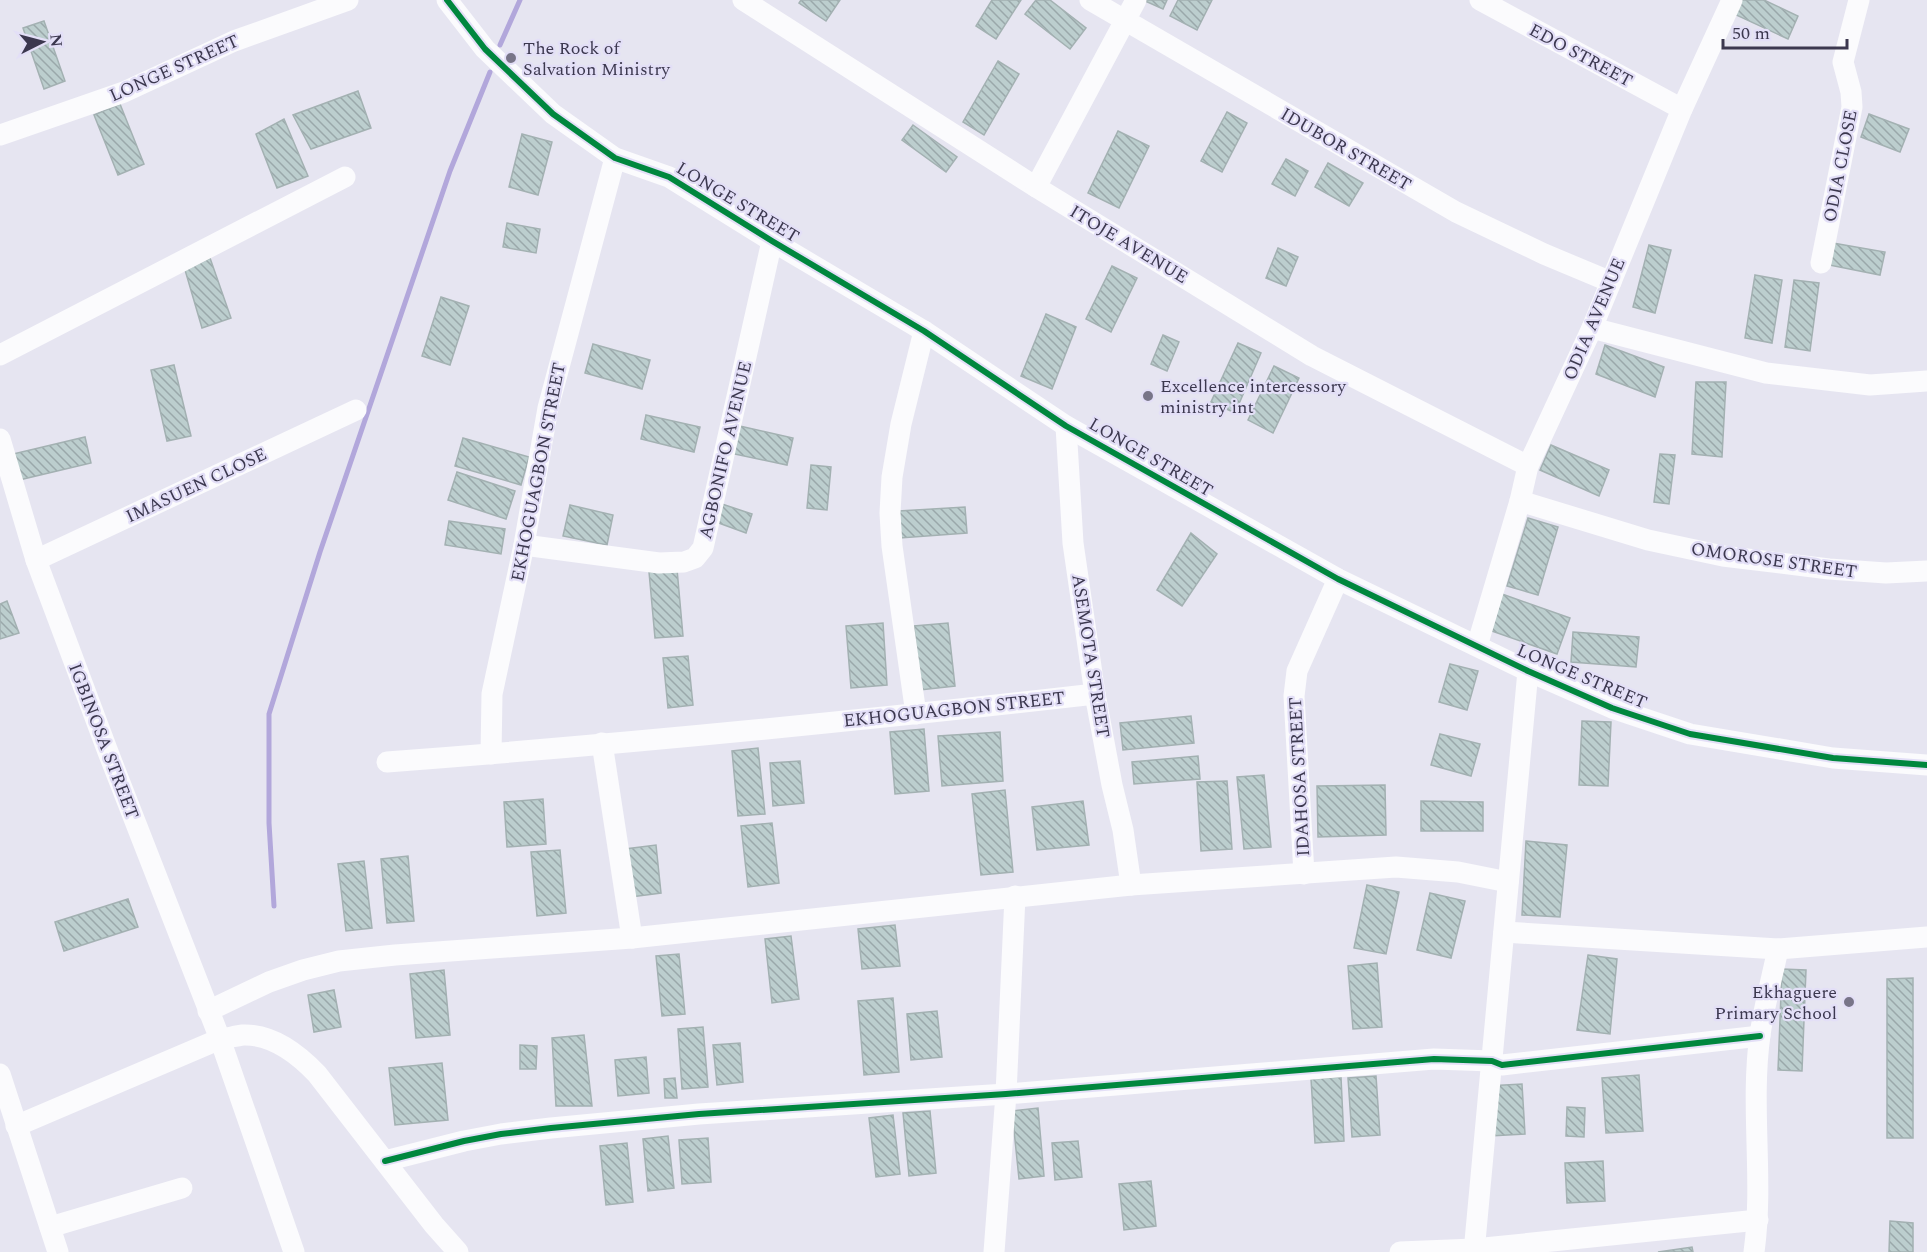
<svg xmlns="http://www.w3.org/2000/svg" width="1927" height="1252" font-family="Spectral,serif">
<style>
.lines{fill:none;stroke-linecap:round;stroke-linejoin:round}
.stream{stroke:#b2a7db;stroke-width:5}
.building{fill:url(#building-back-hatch);stroke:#a3b1b2;stroke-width:1.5}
.minor{stroke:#fbfbfd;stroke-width:21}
.cycleway-casing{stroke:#e3dff7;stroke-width:10}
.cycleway{stroke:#00873e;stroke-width:6}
.poi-dot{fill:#787588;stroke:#e3dff7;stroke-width:2}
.labels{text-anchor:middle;stroke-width:4.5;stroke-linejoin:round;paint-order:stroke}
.poi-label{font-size:18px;fill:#3c384f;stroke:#e3dff7;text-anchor:start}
.street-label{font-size:18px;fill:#3c384f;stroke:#e3dff7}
</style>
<defs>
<pattern id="building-back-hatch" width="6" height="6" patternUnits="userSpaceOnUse" patternTransform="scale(1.5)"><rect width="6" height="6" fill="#bccece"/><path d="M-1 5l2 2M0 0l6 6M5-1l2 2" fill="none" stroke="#9aa8aa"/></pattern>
</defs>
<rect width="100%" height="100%" fill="#e6e5f1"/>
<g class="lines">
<g class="stream">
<polyline points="500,45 520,0"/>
<polyline points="274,906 269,823 269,714 320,552 450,171 490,72"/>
</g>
</g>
<g class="building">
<polygon points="801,0 840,0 826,21 799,3"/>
<polygon points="992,0 1021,0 996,39 976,26"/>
<polygon points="1036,0 1050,0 1086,28 1070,49 1025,14"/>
<polygon points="1143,0 1167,0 1163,9"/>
<polygon points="1178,0 1212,0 1197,30 1170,16"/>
<polygon points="1740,0 1764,0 1798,16 1788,39 1734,14"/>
<polygon points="44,21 65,81 44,89 23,28"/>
<polygon points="998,61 1019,74 984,135 963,122"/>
<polygon points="358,91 371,128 311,149 293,115"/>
<polygon points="120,104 144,164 118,175 94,115"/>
<polygon points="1227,112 1247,123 1222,172 1201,161"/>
<polygon points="1869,114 1909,129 1900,152 1861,137"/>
<polygon points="284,119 308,176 277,188 256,134"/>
<polygon points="913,125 957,157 946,172 902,140"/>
<polygon points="1118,131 1149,146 1119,208 1088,193"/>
<polygon points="522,134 552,142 538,195 509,187"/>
<polygon points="1286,159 1308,171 1295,196 1272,184"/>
<polygon points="1328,163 1363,183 1349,206 1315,187"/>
<polygon points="507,223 540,229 536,253 503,247"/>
<polygon points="1833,243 1885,252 1880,275 1829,265"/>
<polygon points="1649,245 1671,250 1655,313 1633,307"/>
<polygon points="1278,248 1298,257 1286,286 1266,278"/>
<polygon points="210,258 231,318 202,328 185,270"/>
<polygon points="1112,266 1137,278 1111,332 1086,319"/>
<polygon points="1755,275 1782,280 1772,343 1745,338"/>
<polygon points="1794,280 1819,283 1810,351 1785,347"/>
<polygon points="441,297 469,306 450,365 422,356"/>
<polygon points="1046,314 1076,327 1052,389 1021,376"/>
<polygon points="1163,335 1179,342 1167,371 1151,364"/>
<polygon points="1238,343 1261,353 1235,413 1211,402"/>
<polygon points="593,344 650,360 642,389 585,373"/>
<polygon points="1605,345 1664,367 1655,397 1596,374"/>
<polygon points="174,365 191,436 167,441 151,370"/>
<polygon points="1274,366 1299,378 1273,433 1248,420"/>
<polygon points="1696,382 1726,382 1722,457 1692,454"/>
<polygon points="646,415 700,427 694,452 641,439"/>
<polygon points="731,424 793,438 787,465 725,452"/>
<polygon points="85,437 91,463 19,480 13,454"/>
<polygon points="463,438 529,457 521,485 455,466"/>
<polygon points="1551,445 1609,470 1599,496 1540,470"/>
<polygon points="1660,454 1675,455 1669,504 1654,502"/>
<polygon points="811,465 831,467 827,510 807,508"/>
<polygon points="457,472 515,491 506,519 448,500"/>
<polygon points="722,504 752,514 746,533 716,522"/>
<polygon points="570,505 613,515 607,545 563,536"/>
<polygon points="965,507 967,533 900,538 899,511"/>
<polygon points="1528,518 1558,527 1538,595 1507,586"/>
<polygon points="449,521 505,529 501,554 445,545"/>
<polygon points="1191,533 1217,554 1182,606 1157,590"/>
<polygon points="677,569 683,636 655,638 649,572"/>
<polygon points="1502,594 1570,618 1557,654 1489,630"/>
<polygon points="7,601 19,633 0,639 0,604"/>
<polygon points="883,623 887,685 851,688 846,626"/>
<polygon points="948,623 955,686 920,690 914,626"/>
<polygon points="1573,632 1639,637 1636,667 1571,662"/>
<polygon points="688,656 693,705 668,708 663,658"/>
<polygon points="1450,664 1478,671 1467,710 1439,702"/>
<polygon points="1191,716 1194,743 1123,750 1120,723"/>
<polygon points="1582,721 1611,722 1608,786 1579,785"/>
<polygon points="924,729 929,791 895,794 890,732"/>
<polygon points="1000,732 1003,781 942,786 938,736"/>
<polygon points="1440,734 1480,744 1471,776 1431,765"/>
<polygon points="758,748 765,814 738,816 732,751"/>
<polygon points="1198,756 1200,779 1134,784 1132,762"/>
<polygon points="800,761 804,803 773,806 770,763"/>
<polygon points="1264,775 1271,847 1244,849 1237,777"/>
<polygon points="1227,781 1232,849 1201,851 1197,782"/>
<polygon points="1385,785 1386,835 1318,837 1317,786"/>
<polygon points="1005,790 1013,872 981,875 972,794"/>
<polygon points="543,799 546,844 507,847 504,802"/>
<polygon points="1083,801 1089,845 1037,850 1032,807"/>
<polygon points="1421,801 1483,802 1483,831 1421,831"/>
<polygon points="772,823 779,883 748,887 741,826"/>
<polygon points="1526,841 1567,845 1560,917 1522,915"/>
<polygon points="656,845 661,893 631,897 625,849"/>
<polygon points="560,850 566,913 537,916 531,852"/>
<polygon points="408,856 414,921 387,923 381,859"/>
<polygon points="364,861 372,928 346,931 338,864"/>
<polygon points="1367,885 1399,892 1386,954 1354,948"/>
<polygon points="1430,893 1465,901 1451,958 1417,950"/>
<polygon points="128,899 138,927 64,951 55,922"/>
<polygon points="895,925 900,966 862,969 858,929"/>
<polygon points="791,936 799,999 772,1003 765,939"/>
<polygon points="679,954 685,1014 662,1016 656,956"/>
<polygon points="1588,955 1617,959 1610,1034 1577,1030"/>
<polygon points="1377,963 1382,1027 1353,1029 1348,966"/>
<polygon points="1782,969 1806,970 1802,1071 1778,1070"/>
<polygon points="444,970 450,1035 416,1038 410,974"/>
<polygon points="1913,978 1913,1138 1887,1138 1887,979"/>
<polygon points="334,990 341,1027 314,1032 308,995"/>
<polygon points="893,998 899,1072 864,1075 858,1001"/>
<polygon points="937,1011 942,1057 911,1060 907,1014"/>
<polygon points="703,1027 708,1087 682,1089 678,1029"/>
<polygon points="584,1035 592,1106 556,1106 552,1038"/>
<polygon points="740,1043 743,1082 717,1085 713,1045"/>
<polygon points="520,1045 537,1046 536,1069 520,1069"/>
<polygon points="646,1057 649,1093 618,1096 615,1060"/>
<polygon points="442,1063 448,1120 395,1125 389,1068"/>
<polygon points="1639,1075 1643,1131 1606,1133 1602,1078"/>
<polygon points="1376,1076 1380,1135 1352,1137 1348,1078"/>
<polygon points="1341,1077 1344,1141 1315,1143 1311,1079"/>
<polygon points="675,1078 677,1098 665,1098 664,1079"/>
<polygon points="1522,1084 1525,1134 1490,1136 1487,1086"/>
<polygon points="1567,1107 1585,1108 1584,1137 1566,1136"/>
<polygon points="1038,1108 1044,1176 1019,1179 1012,1111"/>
<polygon points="930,1111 936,1173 909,1176 903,1113"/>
<polygon points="893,1115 900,1174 876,1177 869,1118"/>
<polygon points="668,1136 674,1188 648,1191 643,1139"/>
<polygon points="708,1138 711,1182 682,1184 679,1140"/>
<polygon points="1078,1141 1082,1177 1055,1180 1052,1143"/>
<polygon points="627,1143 633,1202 606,1205 600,1146"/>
<polygon points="1603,1161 1605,1201 1567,1203 1565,1163"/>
<polygon points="1151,1181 1156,1226 1124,1230 1119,1184"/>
<polygon points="1890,1221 1913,1223 1913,1252 1889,1252"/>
<polygon points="1692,1247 1693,1252 1658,1252"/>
</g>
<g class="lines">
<g class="minor">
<polyline points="447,0 485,49 553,114 615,158 669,177 772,241 924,331 1066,426 1338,579 1528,671 1612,708 1690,734 1833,758 1927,765"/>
<polyline points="743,0 1036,187 1312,356 1528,466"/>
<polyline points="1090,0 1456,212 1544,254 1611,282"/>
<polyline points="1480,0 1682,109"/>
<polyline points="0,135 124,92 234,41 348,0"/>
<polyline points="1036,187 1136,0"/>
<polyline points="1821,263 1852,107 1851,92 1843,62 1859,0"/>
<polyline points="1592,328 1766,373 1870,385 1927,381"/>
<polyline points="0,355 345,177"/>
<polyline points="1066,426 1073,543 1095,694 1112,785 1123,830 1131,885"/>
<polyline points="0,439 36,560 108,752 220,1039 294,1252"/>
<polyline points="1520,501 1648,540 1723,556 1829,569 1886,573 1927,571"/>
<polyline points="524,545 659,563 684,562 695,558 703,548 772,241"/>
<polyline points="36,560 356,410"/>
<polyline points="1477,646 1520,501 1528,466 1592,328 1682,109 1732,0"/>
<polyline points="916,714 892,546 890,513 892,477 901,424 924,331"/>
<polyline points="602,743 632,938"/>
<polyline points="491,754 492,694 524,545 548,408 615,158"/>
<path d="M387,762C623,744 859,721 1095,694"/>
<polyline points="1304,874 1294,696 1297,671 1338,579"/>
<polyline points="1504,932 1778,949 1927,937"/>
<polyline points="208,1011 269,982 303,970 339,961 395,955 632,938 1131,885 1396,867 1458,872 1508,882"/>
<polyline points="0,1074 58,1252"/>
<path d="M16,1126L220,1039C227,1038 236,1036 243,1035C272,1034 298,1054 317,1074L434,1225L458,1252"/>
<polyline points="385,1161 464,1141 501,1134 551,1128 699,1114 1006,1094 1434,1059 1492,1061 1502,1065 1760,1036"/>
<polyline points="50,1227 182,1188"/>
<polyline points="994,1252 1006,1094 1015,896"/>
<polyline points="1400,1252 1474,1249 1758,1220"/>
<polyline points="1474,1252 1528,671"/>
<path d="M1754,1252C1764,1180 1750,1106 1760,1035C1764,1006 1772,978 1778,949"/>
</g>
<defs>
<g id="cycleway">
<polyline points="447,0 485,49 553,114 615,158 669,177 772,241 924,331 1066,426 1338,579 1528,671 1612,708 1690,734 1833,758 1927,765"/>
<polyline points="385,1161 464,1141 501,1134 551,1128 699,1114 1006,1094 1434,1059 1492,1061 1502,1065 1760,1036"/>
</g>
</defs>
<use href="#cycleway" class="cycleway-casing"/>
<use href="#cycleway" class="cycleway"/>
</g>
<g class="poi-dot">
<circle cx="511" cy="58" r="6"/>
<circle cx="1148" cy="396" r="6"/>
<circle cx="1849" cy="1002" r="6"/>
</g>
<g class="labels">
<g class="poi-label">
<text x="523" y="54">The Rock of<tspan x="523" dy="21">Salvation Ministry</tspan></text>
<text x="1160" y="392">Excellence intercessory<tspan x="1160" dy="21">ministry int</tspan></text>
<text x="1837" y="998" text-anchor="end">Ekhaguere<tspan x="1837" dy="21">Primary School</tspan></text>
</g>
<g class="street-label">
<text transform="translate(1581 55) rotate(28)" y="6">EDO STREET</text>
<text transform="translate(174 68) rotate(-24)" y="6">LONGE STREET</text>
<text transform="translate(1346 149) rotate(30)" y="6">IDUBOR STREET</text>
<text transform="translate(1840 166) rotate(-79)" y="6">ODIA CLOSE</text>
<text transform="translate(738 202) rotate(31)" y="6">LONGE STREET</text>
<text transform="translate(1129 244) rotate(31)" y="6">ITOJE AVENUE</text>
<text transform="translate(1594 319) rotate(-67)" y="6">ODIA AVENUE</text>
<text transform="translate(725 450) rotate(-77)" y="6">AGBONIFO AVENUE</text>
<text transform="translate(1151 457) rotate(30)" y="6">LONGE STREET</text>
<text transform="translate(538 472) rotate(-79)" y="6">EKHOGUAGBON STREET</text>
<text transform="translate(196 485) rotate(-25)" y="6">IMASUEN CLOSE</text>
<text transform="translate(1774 560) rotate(8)" y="6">OMOROSE STREET</text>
<text transform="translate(1091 656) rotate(81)" y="6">ASEMOTA STREET</text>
<text transform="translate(1582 676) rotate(23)" y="6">LONGE STREET</text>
<text transform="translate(954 709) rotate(-6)" y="6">EKHOGUAGBON STREET</text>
<text transform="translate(104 741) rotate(69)" y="6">IGBINOSA STREET</text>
<text transform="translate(1299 777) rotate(-93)" y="6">IDAHOSA STREET</text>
</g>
</g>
<g transform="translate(42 42) rotate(84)" stroke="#e3dff7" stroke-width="4.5" paint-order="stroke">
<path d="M0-4.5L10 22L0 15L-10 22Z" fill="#3c384f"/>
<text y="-9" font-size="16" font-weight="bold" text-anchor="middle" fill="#3c384f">N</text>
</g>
<path d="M1723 39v9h124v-9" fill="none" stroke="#3c384f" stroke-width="3"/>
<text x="1732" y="39" font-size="18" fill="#3c384f" stroke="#e3dff7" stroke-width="4.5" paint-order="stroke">50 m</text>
</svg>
